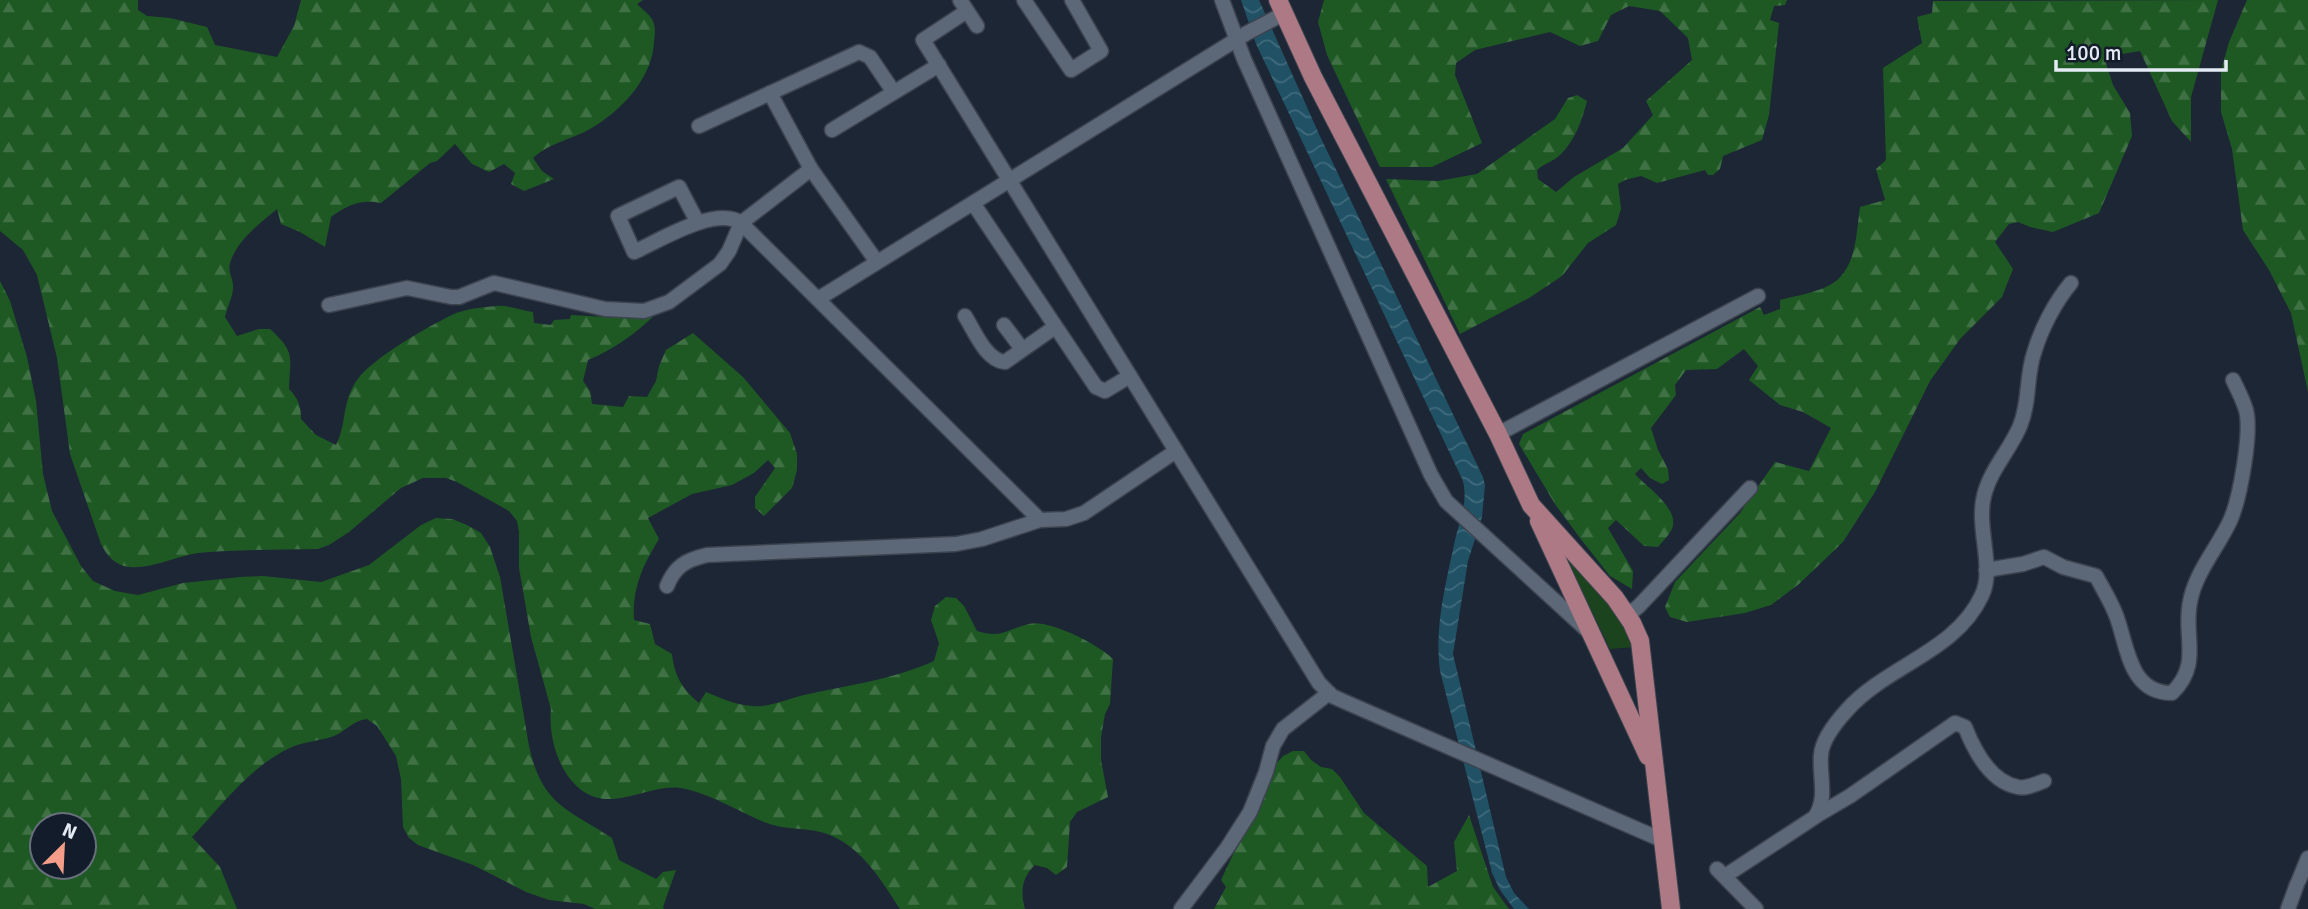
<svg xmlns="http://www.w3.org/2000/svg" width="2308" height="909" font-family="Signika,sans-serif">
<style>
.grass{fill:#1b441e}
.forest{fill:url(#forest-firs);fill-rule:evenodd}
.water{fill:url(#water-waves)}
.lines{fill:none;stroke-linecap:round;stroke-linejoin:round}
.minor-casing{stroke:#3c434f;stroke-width:17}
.major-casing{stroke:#3c434f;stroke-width:20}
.minor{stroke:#5c6777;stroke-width:14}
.major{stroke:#ac7984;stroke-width:18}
</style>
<defs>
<pattern id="forest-firs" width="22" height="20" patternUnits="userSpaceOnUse" patternTransform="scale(1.75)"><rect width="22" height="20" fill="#1e5924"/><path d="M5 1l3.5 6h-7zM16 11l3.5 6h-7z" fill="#3f7144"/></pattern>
<pattern id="water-waves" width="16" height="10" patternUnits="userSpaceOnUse" patternTransform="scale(1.75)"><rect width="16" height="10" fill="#205165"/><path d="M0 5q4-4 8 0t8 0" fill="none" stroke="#406a7c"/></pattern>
</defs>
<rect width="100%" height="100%" fill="#1c2634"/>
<polygon class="grass" points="1566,557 1611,602 1635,647 1610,649"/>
<g class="forest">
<path d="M0,0H138V10L147,16L170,18L207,27L215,45L277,57L294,26L301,0H643L637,4C642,9 649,14 652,19C656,26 655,34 654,41C653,76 624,108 595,126C575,139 550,142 533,158L542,171L554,179L524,191L511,184L515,173L504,164L489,172L472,164L455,144L437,161L430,163L381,203C360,199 348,205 331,217L325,247L300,232L281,224L277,209C259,224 237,240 230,263C228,272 232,276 233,285C234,295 227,307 225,317L237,336L259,329H270C296,353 290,356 289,389C298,398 301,406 301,419L316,435L336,445C347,424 341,404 357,380C371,359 430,325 454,314C466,309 483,307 496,306C508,305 521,310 533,312L534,323L551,325L554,320L570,319L571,315L624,318L653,317C633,335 613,350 588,360L583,381L590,391L592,404L623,407L629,396L647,397L656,381L659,366L666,350L693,333L743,377L790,433L797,454V470L792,488L764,516L755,508V497L775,468L768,460L754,473L732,485L692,494L648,518L659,539C643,565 632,588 634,620L650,624L655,644L672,654C674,675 682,689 699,703L706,692C720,698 736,705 752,706C767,708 788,699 804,695C848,685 892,680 934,661L939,643L931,620L935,606L946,597L956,598L964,606L977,631C1002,639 1007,629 1029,624C1049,619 1099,645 1113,659L1110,704L1105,714L1101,737V760L1108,797L1077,812L1070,822L1067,867L1056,875L1047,868L1035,865C1022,877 1020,892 1025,909H900C879,877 857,839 816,831C799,828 781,829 764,822C740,812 705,791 680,788C657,785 635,798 612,799C568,802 547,746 551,709L531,637L519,568V532L517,521L509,511L457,482L446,478H423L401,488L349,532L329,545L318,549C278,550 238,549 198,553C176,556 152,569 129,567C115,565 107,556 101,544L70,454L57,358L37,275L23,250L0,231Z"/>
<path d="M1324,0H1787L1785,5L1774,6L1770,20L1779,23L1769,115L1762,140L1723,156L1720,169L1713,175H1708L1705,170L1657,183L1641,176L1625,180L1618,184L1621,209L1616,225L1588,243L1562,276L1529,298L1460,334L1386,179L1438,181L1477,174L1555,119L1568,98L1577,95L1587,101C1582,120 1575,141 1560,155C1554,161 1545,163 1537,170L1538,179L1556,192L1574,177L1623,148L1653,115L1646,101L1692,60L1688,38L1660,11L1629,6L1611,15L1598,41L1580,46L1550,32L1475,50L1456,63L1455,75L1482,143L1432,167H1380L1327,55L1318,22Z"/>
<path d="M2218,0L2191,97V142L2172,121L2140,51L2104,57L2113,85L2130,113L2132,136L2099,213L2053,232L2030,227L2018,222L2009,224L1995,242L2013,269L2002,297L1960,339L1930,381L1875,492L1843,542L1799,584L1771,605L1745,613L1687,622L1670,617L1665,607L1675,582L1740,513L1775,462L1809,471L1831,428L1803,412L1780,405L1749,380L1758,366L1744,349L1717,369L1686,370L1675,385L1676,395L1651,428L1658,450L1668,469L1669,480L1662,484L1650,478L1641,468L1635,474C1646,487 1680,508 1672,529C1669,535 1662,542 1658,547L1644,546L1616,520L1608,528L1633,571L1632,589L1610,576L1580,538L1555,504L1519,444L1523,434L1760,307L1764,315L1780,309V300C1795,296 1814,293 1828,286C1857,272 1856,234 1860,207L1885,200L1876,169L1886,160L1883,68L1922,43L1917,17L1932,13L1933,1Z"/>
<polygon points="2247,0 2308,0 2308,392 2291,313 2269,270 2243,230 2232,149 2221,112 2221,71 2229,42"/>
<path d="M0,281L10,301L27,357L36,401L43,474L52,511L81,566L93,581L115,591L138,595L183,583L240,577L263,576L321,582L369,565L421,525L436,518L452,519L467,525L481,533L490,547L500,577L529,746C542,805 566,808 612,838L619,860L656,879L663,872L676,870L663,907L664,909H595L584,904L549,900L526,892L473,865L418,845L409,838L403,827L401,779L396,756L377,726L367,719C352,721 346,731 334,736C320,741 306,741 292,747C251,765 222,805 192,837L220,867L237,909H0ZM42,825H84V867H42Z"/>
<polygon points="1293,751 1304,751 1311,760 1321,767 1332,769 1340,777 1364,813 1427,866 1428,887 1457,871 1454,842 1469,815 1493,887 1509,909 1214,909 1226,887 1221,880 1275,765 1283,756"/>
</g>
<path class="water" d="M1241,0H1259L1319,134L1483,477L1485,485L1482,517L1468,561L1453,654L1506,877L1514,893L1529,909H1514L1500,890L1492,873L1440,671C1434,627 1446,583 1455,540C1460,519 1468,504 1463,481L1256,44Z"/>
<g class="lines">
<defs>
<g id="minor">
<polyline points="960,0 977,26"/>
<polyline points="1024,0 1071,70 1101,51 1072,0"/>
<polyline points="1222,0 1244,59 1431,475 1446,501 1588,631"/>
<polyline points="967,11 923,40 1319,683 1332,696 1343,701 1662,840"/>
<polyline points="770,93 811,169 877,262"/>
<polyline points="699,126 859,52 870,57 893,91"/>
<polyline points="832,130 939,65"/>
<polyline points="973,203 1096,387 1105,391 1130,376"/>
<path d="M698,223L679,187L618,216L634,252C659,241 716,205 741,223L1040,520"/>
<polyline points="818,299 1247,33 1283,14"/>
<polyline points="329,305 407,288 451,297 459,297 494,283 605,309 644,311 669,302 720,264 729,251 741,223 811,169"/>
<path d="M965,316C974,330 986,361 1005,362L1055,327"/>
<polyline points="1004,325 1022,349"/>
<polyline points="1498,434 1758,296"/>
<path d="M1986,570L2023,564L2044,557L2063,567L2096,576C2103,589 2111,602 2116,615C2128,647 2129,693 2172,693C2202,664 2183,637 2190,602C2195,573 2218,547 2230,521C2240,499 2252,432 2246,410C2243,400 2238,390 2233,380"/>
<path d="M667,586C675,566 686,560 707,555L956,544L982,539L1040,520L1066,519L1084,513L1176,451"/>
<polyline points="1627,616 1639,606 1750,488"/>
<path d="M1816,816L1850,796L1955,723L1965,727C1974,750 1990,782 2018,787C2026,789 2036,784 2044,781"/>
<polyline points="1717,869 1756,909"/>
<path d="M1725,876L1815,817C1828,797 1819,777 1821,755C1822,739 1837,721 1847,710C1887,665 1956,652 1982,595C1995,568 1976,528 1984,496C1990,470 2010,450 2020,426C2030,402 2026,376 2034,353C2041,329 2055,302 2071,283"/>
<polyline points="2299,880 2308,858"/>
<polyline points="1181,909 1227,848 1250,812 1266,772 1273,746 1283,729 1329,693"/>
<polyline points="2288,909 2297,884"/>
</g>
<g id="major">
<polyline points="1278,0 1313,77 1498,434 1531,505 1615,598 1632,623 1640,641 1671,909"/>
<polyline points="1539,521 1648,756"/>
</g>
</defs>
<use href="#minor" class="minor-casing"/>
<use href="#major" class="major-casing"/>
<use href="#minor" class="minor"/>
<use href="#major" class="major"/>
</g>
<g transform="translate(63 846) rotate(24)"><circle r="33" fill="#131c2a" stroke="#676f7b" stroke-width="2"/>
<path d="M0-5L12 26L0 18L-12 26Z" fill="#f49e8a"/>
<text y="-10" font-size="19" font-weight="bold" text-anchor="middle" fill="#e5ebf5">N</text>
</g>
<path d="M2056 60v10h170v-10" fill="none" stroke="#e5ebf5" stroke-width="3.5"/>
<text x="2066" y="60" font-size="21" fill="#e5ebf5" stroke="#131c2a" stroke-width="5" paint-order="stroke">100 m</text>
</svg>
